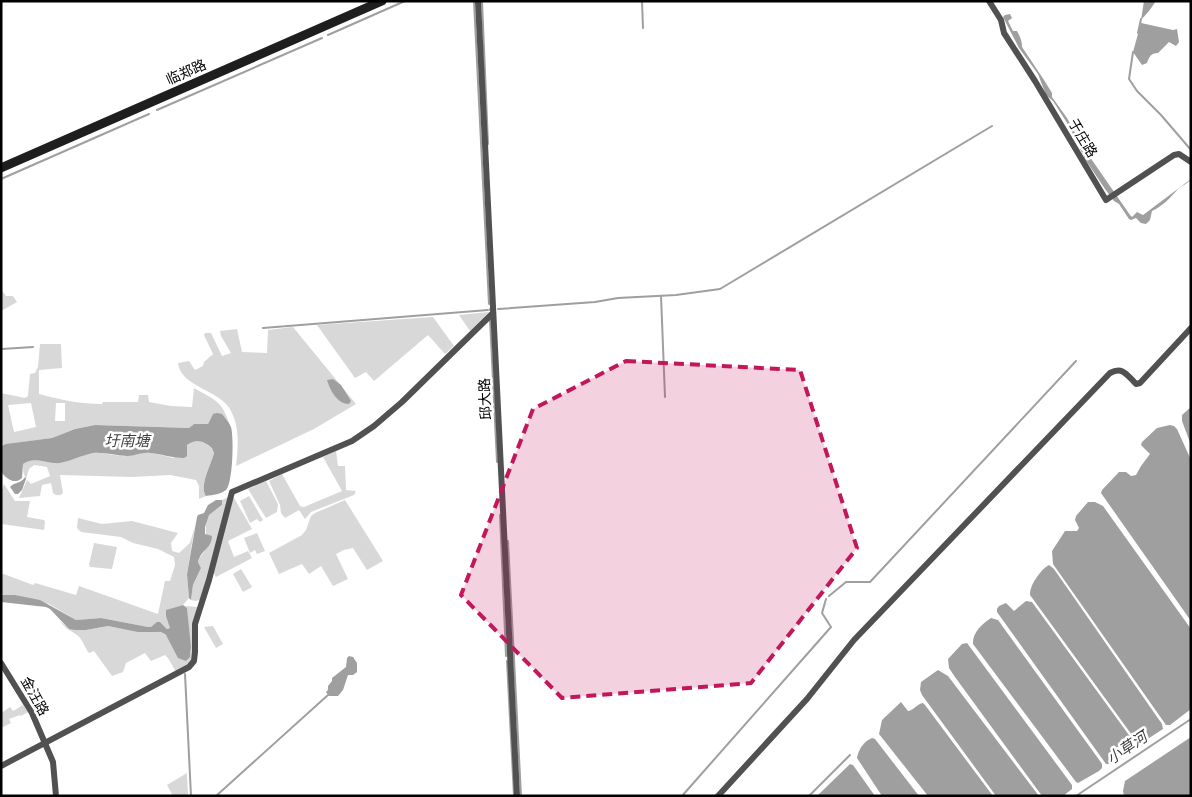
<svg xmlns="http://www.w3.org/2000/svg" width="1192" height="797" font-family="'Varela Round','Noto Sans SC',sans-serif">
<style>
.green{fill:#d8d8d8;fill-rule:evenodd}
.water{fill:#9f9f9f}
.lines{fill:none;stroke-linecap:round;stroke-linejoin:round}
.stream{stroke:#9f9f9f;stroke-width:2}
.street{stroke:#515151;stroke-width:6}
.secondary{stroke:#1e1e1e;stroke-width:9}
.marked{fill:#c2185b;fill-opacity:0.2;stroke:#c2185b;stroke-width:4;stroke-dasharray:10 6;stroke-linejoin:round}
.labels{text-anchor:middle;stroke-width:5;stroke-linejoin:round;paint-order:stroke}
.street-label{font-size:14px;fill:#000;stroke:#fff}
.water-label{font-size:15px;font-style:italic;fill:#404040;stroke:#fff}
</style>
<rect width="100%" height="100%" fill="#fff"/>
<g class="green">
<polygon points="1,289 6,296 13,296 17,302 1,311"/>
<polygon points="489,312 470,331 459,315"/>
<polygon points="433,317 454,346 445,354 428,335 374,381 366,372 355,378 317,325"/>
<path d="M293,327L356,404L314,429L236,466C238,448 240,428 231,411C220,389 181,388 178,363L189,361L195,370L203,366L204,362L213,354L204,335L205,333H211L222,356L231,353L221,336L220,331L237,329L242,352L267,353L268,330Z"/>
<path d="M40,344H61L62,368L39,370V394C61,400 80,404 102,404L103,402H138L139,395H148L149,402L171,406L192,407L194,388C216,401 222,400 230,426L222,414L211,418L208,424H194L189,428L95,425L75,429L52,438L2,445L1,393L25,398L28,396L30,374L35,373L38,367ZM31,403L36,427L14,432L8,405ZM56,403H65V421H55Z"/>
<path d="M192,441H201L212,448L214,453C211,465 199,486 206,496L199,499V486L196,480L170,475L132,477L60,475L63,493C60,496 56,496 53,493L51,483L42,485L40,496L19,498L27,480L31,484L50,476L47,467L34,465L29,469L26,479C23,474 23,469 23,464C38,455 47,465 60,463C71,461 83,454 93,453C105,452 116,457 128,456C133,456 138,453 143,453C153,452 163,456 173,458Z"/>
<polygon points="336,451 338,466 345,466 346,490 356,491 354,495 311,512 305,519 299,510 285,518 281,513 280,505 269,481 282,474 300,506 304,507 342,491 323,457"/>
<polygon points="266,481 278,504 277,512 266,518 248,489"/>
<polygon points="4,484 15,501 30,501 27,517 44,520 45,522 44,530 1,524 1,492"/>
<polygon points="249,496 263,520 260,522 257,519 250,523 240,501"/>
<path d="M228,497L214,556L200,600L195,601L191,600L193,585L201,568L198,562C200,556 204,553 206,548C209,540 202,528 209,515C212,511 219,509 222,505V500Z"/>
<polygon points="234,498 252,529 228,541 234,557 248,551 252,558 216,577 213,572 231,499"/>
<polygon points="345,500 383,561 367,570 353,548 344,550 336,554 348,579 333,586 321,566 309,574 302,564 279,574 269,553 302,535 306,530 311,516 315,513"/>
<polygon points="78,518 102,524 132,521 178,533 171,543 172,551 179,553 190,543 195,525 187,573 189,598 183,605 167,610 170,628 167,629 160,622 151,627 148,627 101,618 76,620 49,604 15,595 1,595 1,573 33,585 35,583 76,595 79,586 158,614 165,581 170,581 175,565 174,557 158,549 133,543 121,537 81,532 77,528"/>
<polygon points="257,533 265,551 257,554 255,550 250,553 244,538"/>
<polygon points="94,543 117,547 112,569 90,567 89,565"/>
<polygon points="241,569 252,587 243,592 233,574"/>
<path d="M185,606L197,607L193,658L190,664L176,672L168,658L165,655L151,661L145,653L126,663L123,672L112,676L94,651L89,653C85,648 82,638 77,635C70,630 65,629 60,621L69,629L86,630L108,626L124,629L161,632L191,654L187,608Z"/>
<polygon points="213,626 223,644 216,648 204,627"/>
<polygon points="23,705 28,712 21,716 20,715 9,719 11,723 1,728 1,709 3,712 10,707 13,711"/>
<polygon points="187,773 188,796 173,796 167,785"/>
</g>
<g class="water">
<polygon points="1144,1 1156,1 1149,11 1141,20"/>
<path d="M1010,14L1012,18L1008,21L1013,31H1017C1020,37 1022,40 1022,47L1044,80L1052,93V97L1067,118L1083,147L1130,215L1132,217L1137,212L1143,215L1191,179C1188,184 1182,185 1178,189C1171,197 1163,206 1152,211L1150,220L1146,224L1141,223L1136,218L1131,220L1129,219L1119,204L1114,201L1105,189L1085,159L1069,126L1053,101L1046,95L1038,74L1019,48L1003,17L1005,15Z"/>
<path d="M1141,23L1173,30L1177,29L1179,42L1176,46L1169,42L1158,53C1151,53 1149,57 1147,63L1142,65L1133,52Z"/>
<path d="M333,379L341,385L351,401L349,404C337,404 330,390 327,380Z"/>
<polygon points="1191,407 1191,445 1182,421 1182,415"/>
<path d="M217,413L222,414C225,418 229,422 231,427C234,437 233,483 226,490C221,494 213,495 206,496C199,486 211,465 214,453L212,448C203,441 197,438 187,445V456L184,458C172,458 162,454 150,453C142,452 135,456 128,456C116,456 105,452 93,453C82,455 71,461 60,463C47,465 37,455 23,464L22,478C14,485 7,479 1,472V446L6,444L52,438L75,429L95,425L189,428L194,424H208L213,414Z"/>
<polygon points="1170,425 1174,426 1177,429 1191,460 1191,621 1101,493 1102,490 1119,472 1126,472 1131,476 1136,475 1141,466 1150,454 1141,445 1142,442 1157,428"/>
<path d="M25,477L26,479L22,490L18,494H15L10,487C14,482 21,484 25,477Z"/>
<path d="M216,500H222V505L209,515L205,527V534L212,536C211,550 202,548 198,562L201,568L193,585L191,600L189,598L187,574L197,517L198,515L204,513L208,505Z"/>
<polygon points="1088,502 1095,502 1103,506 1191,629 1191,709 1170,725 1166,725 1053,564 1052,551 1065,531 1077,531 1079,528 1075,520 1076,516"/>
<path d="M1049,565L1054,569L1162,724L1163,729L1140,744L1137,742L1030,595C1029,586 1041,569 1049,565Z"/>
<polygon points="1,595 15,595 40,600 76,620 101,618 148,627 151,627 157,622 160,622 167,629 170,628 166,616 166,610 183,605 187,608 191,647 190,657 186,661 178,658 166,635 161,632 138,632 108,626 86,630 75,630 69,629 50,609 46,607 1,602"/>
<polygon points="1026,601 1032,602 1134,742 1134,748 1111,764 1106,764 997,612 997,609 999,606 1006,603 1014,611"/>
<path d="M991,618L998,620L1100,761L1102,764V768L1099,771L1078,783L1076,782L973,644C972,633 982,624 991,618Z"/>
<polygon points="967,643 1072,785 1072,789 1063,796 1042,796 955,677 949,668 948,659 962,644"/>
<polygon points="349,656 353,657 357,663 357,672 353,675 348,675 343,690 338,696 329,696 326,692 328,690 328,686 332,681 332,678 346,667 347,658"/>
<polygon points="938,670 948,676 1039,796 996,796 922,695 920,690 921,682"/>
<path d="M901,702L908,711C914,710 917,704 923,703L925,705L993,796H928L879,734L882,720Z"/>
<polygon points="1191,737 1191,796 1124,796 1123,791 1125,781"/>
<path d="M872,738L875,739L919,796H882L857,758C858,750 864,741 872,738Z"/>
<polygon points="850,764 853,765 875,796 817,796"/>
</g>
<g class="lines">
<g class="stream">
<polyline points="474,1 489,304"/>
<polyline points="482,1 488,144"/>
<polyline points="642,1 643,28"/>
<polyline points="1138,33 1141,19"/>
<polyline points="328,35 405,1"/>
<polyline points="1133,52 1129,79 1137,91 1161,115 1191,150"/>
<polyline points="157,110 322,38"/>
<polyline points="1,179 149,114"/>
<polyline points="661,296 665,397"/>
<polyline points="490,309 490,310"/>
<polyline points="498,309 595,302 618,298 676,295 720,289 992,126"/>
<polyline points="490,319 497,462"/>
<polyline points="263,328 488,310"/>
<polyline points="2,349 33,347"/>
<polyline points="500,515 506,656"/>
<polyline points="508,541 521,796"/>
<polyline points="829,596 846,582 870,582 1076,361"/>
<polyline points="507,661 514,796"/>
<polyline points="185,674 191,796"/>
<polyline points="216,796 328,695"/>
<polyline points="682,796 831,627 822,613 826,599"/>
<polyline points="809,796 850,755"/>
<polyline points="1076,796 1191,719"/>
</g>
<g class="street">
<polyline points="478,1 517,796"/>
<polyline points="989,1 1001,20 1004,33 1035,81 1106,200 1174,155 1179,154 1191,162"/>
<polyline points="1,663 32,713 53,762 56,796"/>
<polyline points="1,766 189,667 194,661 195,652 195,624 209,580 232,492 352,441 374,426 402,402 493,313"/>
<path d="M718,796L807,699L854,640L1110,373C1123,366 1127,375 1136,384L1140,383L1191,328"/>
</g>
<polyline class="secondary" points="1,168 382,1"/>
</g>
<path class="marked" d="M626,361L800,370L857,548L751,683L562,698L461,595L533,409Z"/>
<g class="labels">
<g class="street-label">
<text transform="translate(186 72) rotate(-24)" y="5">临郑路</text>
<text transform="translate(1083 138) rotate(59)" y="5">于庄路</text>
<text transform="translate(485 399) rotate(-93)" y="5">邱大路</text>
<text transform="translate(35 696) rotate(61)" y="5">金汪路</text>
</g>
<g class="water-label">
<text x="127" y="446">圩南塘</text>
<text transform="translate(1127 748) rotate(-34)" y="5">小草河</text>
</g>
</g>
<rect width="1192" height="797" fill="none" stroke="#000000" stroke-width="5"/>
</svg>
